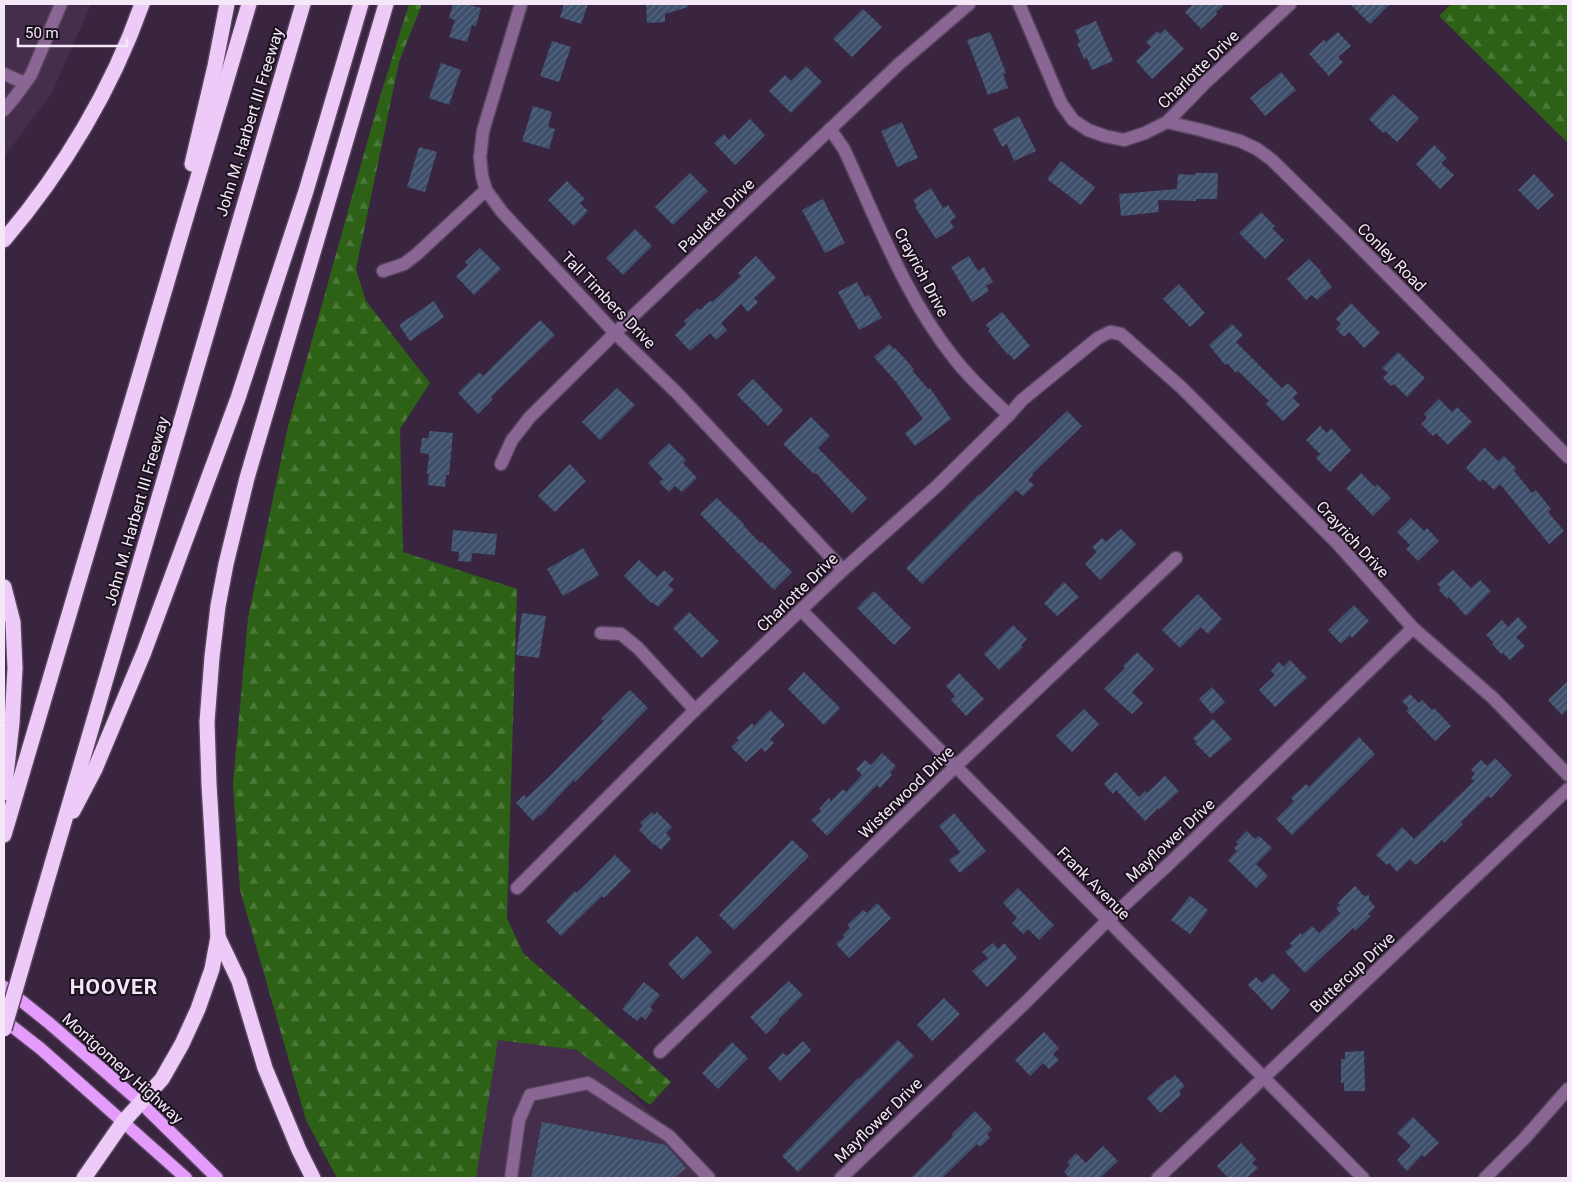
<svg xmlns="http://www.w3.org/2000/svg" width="1572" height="1182" font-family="Roboto,sans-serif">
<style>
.built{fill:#452d4c}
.forest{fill:url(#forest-firs)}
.building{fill:url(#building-hatch)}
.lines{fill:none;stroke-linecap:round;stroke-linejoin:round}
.minor-casing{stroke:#57445d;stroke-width:15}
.major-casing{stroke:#57445d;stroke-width:15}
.highway-casing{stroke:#57445d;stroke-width:18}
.minor{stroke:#896694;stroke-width:12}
.major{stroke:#e59bfb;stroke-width:12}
.highway{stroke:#edcaf8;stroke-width:15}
.highway-bridge-casing{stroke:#57445d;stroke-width:18;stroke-linecap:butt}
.highway-bridge{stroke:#edcaf8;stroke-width:15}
.labels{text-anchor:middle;stroke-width:4;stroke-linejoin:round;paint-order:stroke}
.street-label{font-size:16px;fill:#f4e7f8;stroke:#1b121e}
.district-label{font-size:21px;font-weight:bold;letter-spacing:1px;fill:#f4e7f8;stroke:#1b121e}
</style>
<defs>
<pattern id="forest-firs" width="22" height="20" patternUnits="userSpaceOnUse" patternTransform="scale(1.25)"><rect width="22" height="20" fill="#2d6116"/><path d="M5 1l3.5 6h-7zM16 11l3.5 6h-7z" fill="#4c7839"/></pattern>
<pattern id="building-hatch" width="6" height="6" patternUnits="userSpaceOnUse" patternTransform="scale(1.25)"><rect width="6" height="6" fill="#3e506c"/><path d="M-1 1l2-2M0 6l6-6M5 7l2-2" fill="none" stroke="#5a6982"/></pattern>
</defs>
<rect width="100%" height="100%" fill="#39253f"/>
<g class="built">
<polygon points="4,4 91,4 52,93 4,157"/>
<polygon points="490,1034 580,1041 714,1178 464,1178"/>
</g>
<g class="forest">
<polygon points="409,4 422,4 399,62 356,269 366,301 430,383 400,429 403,552 517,589 507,918 523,953 671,1082 650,1105 577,1050 498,1040 476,1178 337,1178 306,1120 240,890 233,784 248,618 288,426 379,100"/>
<polygon points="1451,4 1568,4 1568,143 1439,16"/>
</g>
<g class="building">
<polygon points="453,4 465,4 481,8 476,26 472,25 467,42 449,37 455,20 449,18"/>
<polygon points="564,4 588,4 581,24 560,17"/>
<polygon points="646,4 687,4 688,7 665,14 665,22 647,23"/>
<polygon points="1193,4 1225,4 1216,12 1217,14 1201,29 1185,12"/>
<polygon points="1350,4 1390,4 1370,24"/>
<polygon points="863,9 882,27 852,57 833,39"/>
<polygon points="1096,21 1113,61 1092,70 1087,58 1084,59 1077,43 1080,42 1075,30"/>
<polygon points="1165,29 1184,49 1152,79 1136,61 1151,47 1146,42 1157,31 1160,34"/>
<polygon points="990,32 1006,73 1003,74 1008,88 988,95 967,40"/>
<polygon points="1338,32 1351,46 1338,57 1343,62 1329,76 1309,54 1324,40 1326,42"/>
<polygon points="552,41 571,47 559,82 540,76"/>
<polygon points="441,63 461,70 449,105 429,98"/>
<polygon points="806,66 822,82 791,113 769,91 785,75 791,81"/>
<polygon points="1281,72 1296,90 1265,116 1250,98"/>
<polygon points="1393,94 1419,118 1397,142 1385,131 1383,133 1369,119"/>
<polygon points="533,106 552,112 548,127 555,129 549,149 522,141"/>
<polygon points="1019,116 1036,151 1014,161 1007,144 1002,147 993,129"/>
<polygon points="750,119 765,135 735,165 714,143 724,134 729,140"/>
<polygon points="902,122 918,158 897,167 881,131"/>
<polygon points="1434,145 1447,158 1441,163 1454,175 1440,189 1416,164"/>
<polygon points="419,147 437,152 425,192 407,187"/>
<polygon points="1061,161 1095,187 1081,205 1047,179"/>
<polygon points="690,173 708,191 673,225 655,207"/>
<polygon points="1195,173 1218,173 1217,199 1196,199 1196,201 1158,200 1159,212 1121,216 1119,194 1177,189 1178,174 1195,175"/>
<polygon points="1534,174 1554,195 1538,210 1518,190"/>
<polygon points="567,181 585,199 580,203 588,211 574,226 548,200"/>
<polygon points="931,188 943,208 948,205 956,217 950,221 954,228 936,239 915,207 917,206 913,200"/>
<polygon points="823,199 845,243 825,253 802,210"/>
<polygon points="1261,212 1275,226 1272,228 1284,240 1265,259 1239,233"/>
<polygon points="635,229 652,246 623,275 606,258"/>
<polygon points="480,248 501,269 474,295 456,276 468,265 465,262"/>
<polygon points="756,256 776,278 754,298 758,302 748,312 741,304 721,323 727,330 716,340 710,333 690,351 675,335 686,324 684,321 698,308 700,310 710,301 712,302 741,276 738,273"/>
<polygon points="969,256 978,271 984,267 993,282 986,286 989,291 972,302 951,267"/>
<polygon points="1309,259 1321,271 1320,272 1332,287 1317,300 1311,295 1306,300 1287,279"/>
<polygon points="857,282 865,297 869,295 882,318 859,330 838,292"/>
<polygon points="1179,284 1205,313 1190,327 1163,299"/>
<polygon points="434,301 444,317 410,341 399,325"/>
<polygon points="1351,303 1380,333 1364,348 1349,332 1344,337 1336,329 1341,324 1336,319"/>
<polygon points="1002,312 1030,346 1014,360 1009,354 1008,355 988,331 990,330 986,325"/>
<polygon points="540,320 555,335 491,397 493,399 478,414 458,393 479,372 483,376"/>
<polygon points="1232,324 1243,335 1236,342 1282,388 1288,383 1298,393 1293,398 1300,405 1283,421 1266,404 1269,401 1238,371 1236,373 1227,363 1225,365 1209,345"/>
<polygon points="889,344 894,349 895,348 914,369 912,370 928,389 930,388 951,419 915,446 905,433 923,419 896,382 874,357"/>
<polygon points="1398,352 1425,378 1407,397 1394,384 1391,386 1383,378 1388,373 1382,368"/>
<polygon points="753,379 783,410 768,426 737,395"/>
<polygon points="617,388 635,405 600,440 582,422"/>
<polygon points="1439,399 1452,412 1457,407 1472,422 1448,445 1436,433 1433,436 1421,424 1427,418 1424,414"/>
<polygon points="1067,411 1082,426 1032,474 1033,475 1028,480 1034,485 1023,496 1016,490 922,584 906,568 979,494 980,495"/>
<polygon points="811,417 830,436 818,448 867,498 852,513 816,473 814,474 783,444"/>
<polygon points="1320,426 1327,433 1331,428 1351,450 1330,472 1316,458 1320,454 1306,440"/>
<polygon points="430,431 453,433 449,475 446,475 445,487 428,485 429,474 427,474 429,454 420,453 422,438 428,438"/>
<polygon points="669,443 686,460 683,463 697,478 682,492 675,486 669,492 659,482 663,479 648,463"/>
<polygon points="1484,447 1498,461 1504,456 1516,468 1514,471 1532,493 1536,490 1551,509 1548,512 1564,531 1549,544 1500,484 1494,490 1483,479 1480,482 1466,468"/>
<polygon points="570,464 586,481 555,512 538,496"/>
<polygon points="1361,473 1375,487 1377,484 1391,498 1373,516 1346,488"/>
<polygon points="717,498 744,524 743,525 760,543 762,542 792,572 774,590 700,514"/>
<polygon points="1411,518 1424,531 1427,528 1439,541 1418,561 1406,549 1410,545 1397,532"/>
<polygon points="1121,529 1136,544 1100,580 1085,564 1097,552 1092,547 1102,538 1106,542"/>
<polygon points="453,530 497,534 495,555 472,553 471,562 458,561 459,552 451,551"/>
<polygon points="583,548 599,575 563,596 547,569"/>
<polygon points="639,560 657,577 664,570 674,579 668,585 674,590 658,607 652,602 651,603 624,576"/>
<polygon points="1453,570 1471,588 1480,580 1491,591 1466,616 1449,597 1447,599 1439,590 1441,588 1437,584"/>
<polygon points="1064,582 1079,597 1057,616 1044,603"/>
<polygon points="874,591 911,628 894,645 857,608"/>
<polygon points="1198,594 1222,619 1208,634 1201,627 1180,648 1162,630"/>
<polygon points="1354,605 1369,621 1352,638 1350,635 1341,644 1328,630"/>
<polygon points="689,612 719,641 702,658 673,628"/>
<polygon points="522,613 546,616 539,658 516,655"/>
<polygon points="1518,617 1527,627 1516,637 1525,646 1510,660 1503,653 1501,654 1492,644 1494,643 1486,635 1502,620 1508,627"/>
<polygon points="1013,625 1027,639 1021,645 1023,647 999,670 984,654"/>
<polygon points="1137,652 1154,669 1132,692 1143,703 1132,714 1104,689 1125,668 1123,666"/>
<polygon points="1290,660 1307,678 1275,707 1259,690 1275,675 1271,671 1279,662 1284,667"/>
<polygon points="804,672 840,708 824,725 788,689"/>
<polygon points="959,673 984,699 966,716 951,700 955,696 946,686"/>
<polygon points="1568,681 1568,709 1562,715 1548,700"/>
<polygon points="1212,687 1225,702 1212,714 1199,699"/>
<polygon points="630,690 648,708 575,782 574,780 540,816 539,815 533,821 516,803 524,795 526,798 549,777 604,721 601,719"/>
<polygon points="1410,694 1419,703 1422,700 1432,710 1434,708 1451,726 1435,741 1406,711 1409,708 1402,701"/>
<polygon points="1084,709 1099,724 1072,752 1056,736"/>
<polygon points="770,710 785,725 770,739 774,743 765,752 761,748 746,762 731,747 739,740 736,738 752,723 754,726"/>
<polygon points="1213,719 1232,739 1210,758 1195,743 1197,742 1193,738"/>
<polygon points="1359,737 1375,754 1292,835 1276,819 1294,801 1291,798 1306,784 1309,787"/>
<polygon points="882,753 896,766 890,773 892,775 880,788 877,785 827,836 811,820 821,811 819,809 829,798 831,801 843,789 846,792 862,775 856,769 865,760 871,765"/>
<polygon points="1495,758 1512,775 1491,798 1488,796 1461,822 1463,824 1444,843 1442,840 1416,865 1410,859 1397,872 1389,863 1387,865 1376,855 1402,827 1414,839 1474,781 1471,778 1475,774 1471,770 1481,760 1487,766"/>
<polygon points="1116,772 1139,797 1145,791 1147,793 1165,776 1179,791 1159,810 1158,808 1145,821 1116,790 1113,794 1104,784"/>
<polygon points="652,812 654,815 657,812 672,827 666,833 671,839 661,850 655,844 654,845 639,830 643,826 640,823"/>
<polygon points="954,813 986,851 960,873 949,860 960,852 939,826"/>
<polygon points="1247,831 1255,839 1259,836 1272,848 1256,864 1268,876 1256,888 1228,860 1237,851 1234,848 1238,844 1236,842"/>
<polygon points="792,840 809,856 734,930 719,915"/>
<polygon points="615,855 631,871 604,898 602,896 561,936 546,921 575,891 577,893"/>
<polygon points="1355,886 1364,896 1369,895 1369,900 1375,907 1368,914 1371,916 1355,931 1353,928 1305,973 1285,952 1292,946 1290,943 1301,933 1302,935 1312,926 1319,933 1340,913 1336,908 1340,905 1338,903"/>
<polygon points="1018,888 1054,925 1039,940 1028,929 1023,934 1012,923 1017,918 1003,903"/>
<polygon points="1190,896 1208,910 1190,934 1171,920"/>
<polygon points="877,903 891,918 849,958 836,944 844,937 843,935 850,928 847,925 863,910 867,913"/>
<polygon points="697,936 712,952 683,980 668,964"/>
<polygon points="993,943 998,949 1004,943 1017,958 987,987 972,971 988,958 982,952"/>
<polygon points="1273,973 1290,990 1272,1010 1248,985 1256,977 1262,983"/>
<polygon points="789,981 803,995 778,1020 779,1021 766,1034 750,1017"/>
<polygon points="644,982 660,995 650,1007 653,1010 645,1020 641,1016 637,1021 622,1009"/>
<polygon points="944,998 960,1014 932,1041 917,1025"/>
<polygon points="1044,1032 1059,1048 1053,1054 1059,1060 1049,1069 1043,1063 1030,1076 1015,1060"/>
<polygon points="898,1040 914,1056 798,1172 782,1156 858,1078 859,1079"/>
<polygon points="803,1041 811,1050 780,1081 768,1068 783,1053 787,1056"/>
<polygon points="732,1042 748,1058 718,1089 702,1073"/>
<polygon points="1364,1051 1365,1091 1344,1091 1344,1083 1341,1083 1341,1059 1345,1059 1345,1052"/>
<polygon points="1175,1075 1185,1086 1179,1091 1181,1095 1160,1113 1147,1098 1168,1079 1169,1081"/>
<polygon points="975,1111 992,1129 987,1134 990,1138 980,1147 977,1144 942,1178 911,1178 953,1136 952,1134"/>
<polygon points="1413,1117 1439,1143 1424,1157 1422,1155 1407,1171 1397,1160 1411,1146 1397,1133"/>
<polygon points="542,1122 666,1145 686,1168 674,1178 531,1178"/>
<polygon points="1241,1143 1256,1159 1252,1163 1258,1168 1247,1178 1228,1178 1217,1166"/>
<polygon points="1103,1146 1118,1161 1100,1178 1070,1178 1064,1172 1070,1165 1067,1162 1076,1153 1086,1163"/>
</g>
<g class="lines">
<defs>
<g id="minor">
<polyline points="521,4 483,131 480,157 482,176 486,190 502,212 615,333 677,393 843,570"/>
<polyline points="1019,4 1061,103 1073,120 1088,130 1105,136 1124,140 1145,133 1167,122 1206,82 1290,4"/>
<polyline points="4,74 25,83"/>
<polyline points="4,110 15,97 31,75 61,4"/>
<polyline points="1167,122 1201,130 1240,141 1257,149 1272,160 1347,234 1568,457"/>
<path d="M830,129L844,149C876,218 905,297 954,358C970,379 990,397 1009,415"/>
<polyline points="383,271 404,264 417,254 486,190"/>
<polyline points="501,464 512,440 530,417 615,333 899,64 969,4"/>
<path d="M801,610C988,800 1177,988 1363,1178"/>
<polyline points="601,633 621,634 638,648 695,710"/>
<polyline points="517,888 695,710 843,570 937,486 1009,415 1022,400 1098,338 1110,332 1121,334 1182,388 1337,543 1413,628 1493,698 1568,775"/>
<polyline points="660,1052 956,766 1176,558"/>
<polyline points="511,1178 519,1120 530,1095 588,1083 669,1136 709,1178"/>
<polyline points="841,1178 1026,1002 1108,920 1171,862 1413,628"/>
<polyline points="1158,1178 1568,789"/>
<polyline points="1485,1178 1524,1139 1568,1089"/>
</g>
<g id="major">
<polyline points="4,987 49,1023 140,1102 217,1178"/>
<polyline points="4,1020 41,1049 186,1178"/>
</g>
<g id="highway">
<polyline points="192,164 215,66 227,4"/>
<path d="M4,240C63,171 112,89 142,4"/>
<polyline points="4,587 13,622 15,668 12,723 4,793"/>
<polyline points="73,811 95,769 144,652 238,398 306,191 361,4"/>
<polyline points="4,835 249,4"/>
<polyline points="37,915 303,4"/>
<polyline points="218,937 239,981 265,1068 299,1150 313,1178"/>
<polyline points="84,1178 123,1122 162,1079 182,1044 198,1009 212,969 218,937 209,784 207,722 212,657 218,606 226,564 247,478 386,4"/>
</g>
</defs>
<use href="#minor" class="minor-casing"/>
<use href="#major" class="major-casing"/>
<use href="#highway" class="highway-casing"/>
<use href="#minor" class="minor"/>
<use href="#major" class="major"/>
<use href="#highway" class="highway"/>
<defs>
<polyline id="highway-bridge" points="4,1029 37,915"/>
</defs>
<use href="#highway-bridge" class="highway-bridge-casing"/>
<use href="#highway-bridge" class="highway-bridge"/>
</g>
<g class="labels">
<g class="street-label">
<text transform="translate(1198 69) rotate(-44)" y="6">Charlotte Drive</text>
<text transform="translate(249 122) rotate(-73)" y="6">John M. Harbert III Freeway</text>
<text transform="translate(716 215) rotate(-44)" y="6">Paulette Drive</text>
<text transform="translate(1392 257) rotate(45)" y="6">Conley Road</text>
<text transform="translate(922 272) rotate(62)" y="6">Crayrich Drive</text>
<text transform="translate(609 300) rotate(46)" y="6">Tall Timbers Drive</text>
<text transform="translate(136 511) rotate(-74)" y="6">John M. Harbert III Freeway</text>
<text transform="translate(1353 539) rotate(47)" y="6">Crayrich Drive</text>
<text transform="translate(797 592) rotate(-44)" y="6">Charlotte Drive</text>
<text transform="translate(906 792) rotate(-44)" y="6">Wisterwood Drive</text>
<text transform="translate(1170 840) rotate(-43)" y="6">Mayflower Drive</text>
<text transform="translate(1094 883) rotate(45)" y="6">Frank Avenue</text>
<text transform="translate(1352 972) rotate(-43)" y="6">Buttercup Drive</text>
<text transform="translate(123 1068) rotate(42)" y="6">Montgomery Highway</text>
<text transform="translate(878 1120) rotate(-44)" y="6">Mayflower Drive</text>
</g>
<g class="district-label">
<text x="114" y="994">HOOVER</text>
</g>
</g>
<rect width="1572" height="1182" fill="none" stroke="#f4e7f8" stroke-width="10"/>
<path d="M18 38v8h109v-8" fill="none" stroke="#f4e7f8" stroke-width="2.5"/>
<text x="25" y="38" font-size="15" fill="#f4e7f8" stroke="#1b121e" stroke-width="4" paint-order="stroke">50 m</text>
</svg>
